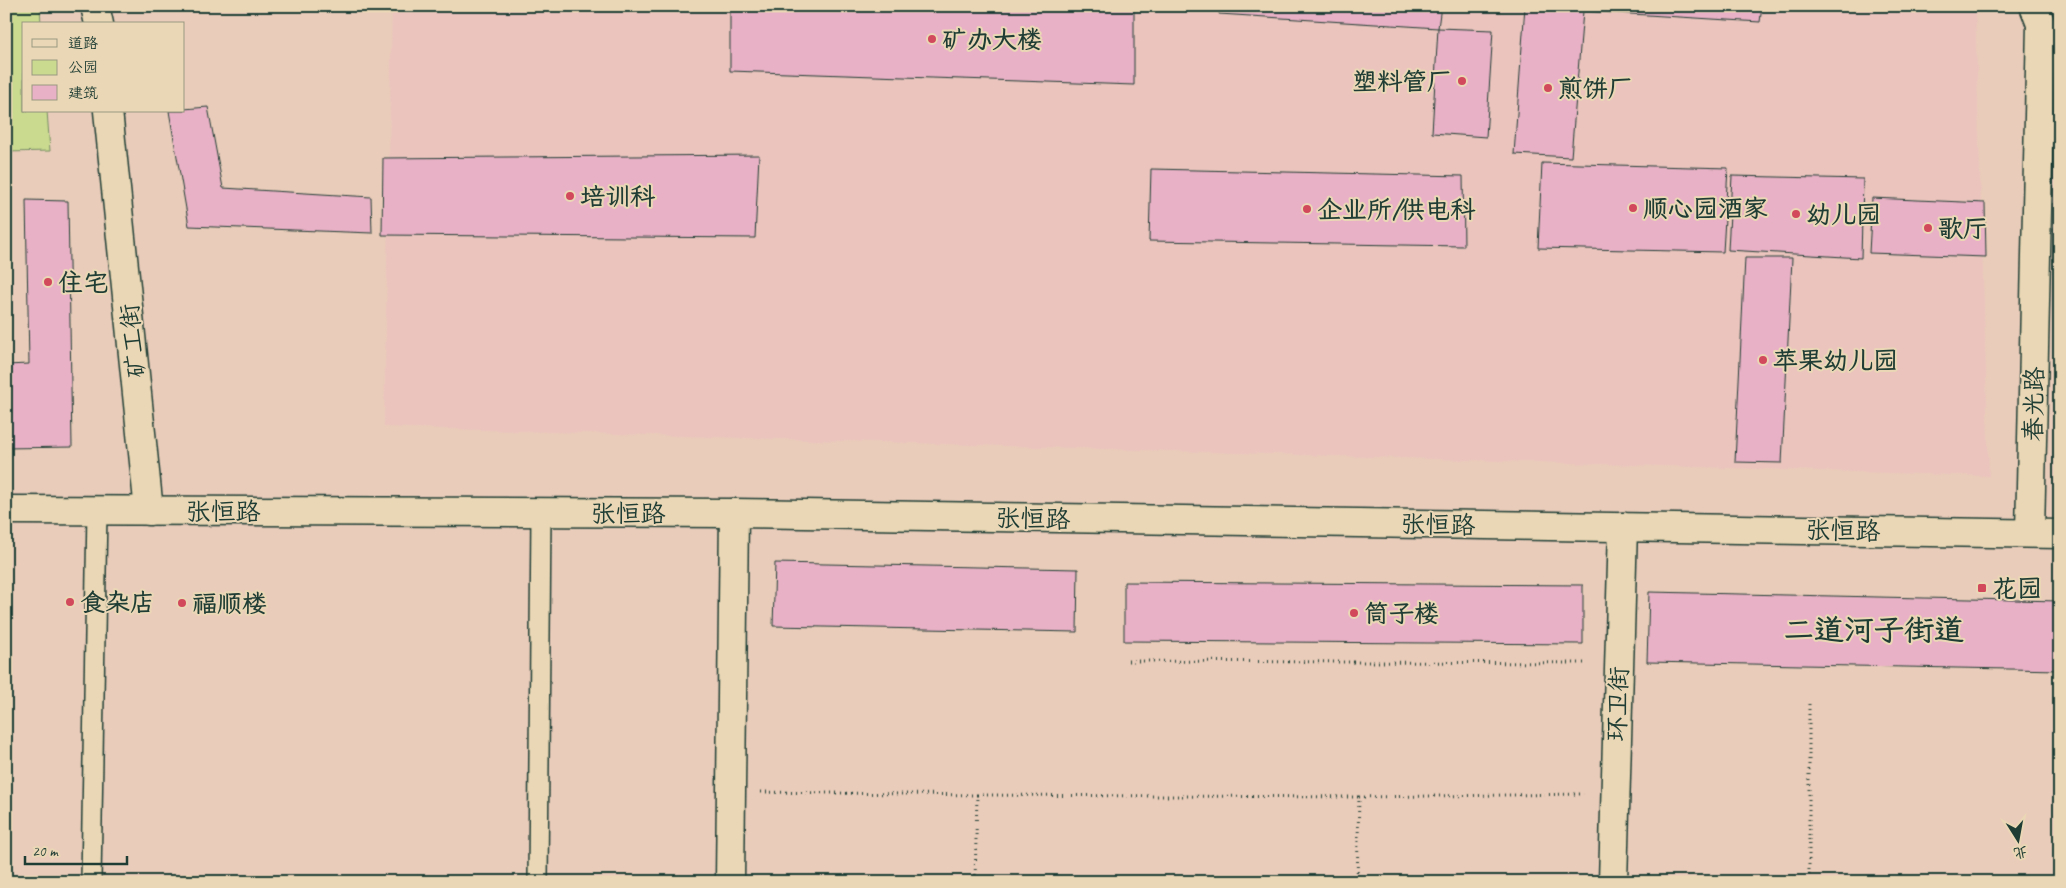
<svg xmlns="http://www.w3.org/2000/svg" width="2066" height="888" font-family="Caveat,'LXGW WenKai TC',sans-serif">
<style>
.built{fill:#eac4bd}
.green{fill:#cadb8f;stroke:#748c62}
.building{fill:#e9b1c5;stroke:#1f3d34}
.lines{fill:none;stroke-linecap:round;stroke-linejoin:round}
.lane-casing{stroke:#1f3d34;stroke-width:22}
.street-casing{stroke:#1f3d34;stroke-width:31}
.secondary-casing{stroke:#1f3d34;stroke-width:31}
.path{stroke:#1f3d34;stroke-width:3;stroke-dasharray:1 4;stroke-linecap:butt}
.lane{stroke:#ead7b5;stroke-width:19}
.street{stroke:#ead7b5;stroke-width:28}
.secondary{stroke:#ead7b5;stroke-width:28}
.poi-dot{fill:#d1495b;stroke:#ead7b5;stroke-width:2}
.labels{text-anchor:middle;stroke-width:4;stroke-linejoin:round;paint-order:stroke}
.poi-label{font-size:25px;font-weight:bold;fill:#1f3d34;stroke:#ead7b5;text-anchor:start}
.street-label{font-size:25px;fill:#1f3d34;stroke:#ead7b5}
.district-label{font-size:30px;font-weight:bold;fill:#1f3d34;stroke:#ead7b5}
</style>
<rect width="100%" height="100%" fill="#eaccba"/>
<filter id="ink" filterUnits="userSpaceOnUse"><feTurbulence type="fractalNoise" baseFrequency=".02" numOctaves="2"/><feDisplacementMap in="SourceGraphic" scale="10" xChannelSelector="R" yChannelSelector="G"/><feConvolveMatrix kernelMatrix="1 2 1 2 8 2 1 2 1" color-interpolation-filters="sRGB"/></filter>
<g filter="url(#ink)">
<polygon class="built" points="392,6 1975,6 1989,476 384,427"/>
<polygon class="green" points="6,6 40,6 41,24 24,24 24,111 47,111 50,151 6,152"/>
<g class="building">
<polygon points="730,6 1134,6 1134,85 730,71"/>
<polygon points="1220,6 1441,6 1438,28 1219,14"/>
<polygon points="1525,6 1762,6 1760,22 1583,11 1571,157 1514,154"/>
<polygon points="1438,28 1493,30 1486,137 1432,133"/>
<polygon points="208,107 223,188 371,197 372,233 189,226 169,111 184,111 184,109"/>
<polygon points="759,155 755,238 382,235 383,158"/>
<polygon points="1542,163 1728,168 1723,252 1538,248"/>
<polygon points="1151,169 1463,176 1464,246 1149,241"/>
<polygon points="1732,176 1863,179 1861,258 1728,250"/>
<polygon points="1872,198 1985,203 1986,257 1869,253"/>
<polygon points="26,200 68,201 72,447 6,448 6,365 29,364"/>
<polygon points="1745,258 1792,258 1782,463 1735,462"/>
<polygon points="2060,339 2060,455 2055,454"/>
<polygon points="775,563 1078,569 1077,632 773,626"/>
<polygon points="1124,582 1583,585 1583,644 1124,641"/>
<polygon points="1649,592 2060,601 2060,670 1647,662"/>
</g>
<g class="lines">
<defs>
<g id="lane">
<polyline points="91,882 97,510"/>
<polyline points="538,882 541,512"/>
</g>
<g id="street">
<polyline points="95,6 99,24"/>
<polyline points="108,111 149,511"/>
<polyline points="2030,533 2041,24 2034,6"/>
<polyline points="730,882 734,513"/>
<polyline points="1613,882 1623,527"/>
</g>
<polyline id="secondary" points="6,510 734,513 2060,534"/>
</defs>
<use href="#lane" class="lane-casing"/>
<use href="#street" class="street-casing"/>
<use href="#secondary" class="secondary-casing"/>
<g class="path">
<polyline points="1128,661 1588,663"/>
<polyline points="1809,704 1809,882"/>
<polyline points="761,792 977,795 975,882"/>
<polyline points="977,795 1359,797"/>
<polyline points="1357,882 1359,797 1584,794"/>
</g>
<use href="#lane" class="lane"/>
<use href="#street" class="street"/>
<use href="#secondary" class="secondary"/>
</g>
</g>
<g class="poi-dot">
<circle cx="932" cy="39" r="5"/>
<circle cx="1462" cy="81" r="5"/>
<circle cx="1548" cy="88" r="5"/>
<circle cx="570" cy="196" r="5"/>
<circle cx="1633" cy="208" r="5"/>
<circle cx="1307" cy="209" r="5"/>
<circle cx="1796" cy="214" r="5"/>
<circle cx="1928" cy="228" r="5"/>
<circle cx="48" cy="282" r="5"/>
<circle cx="1763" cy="360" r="5"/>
<rect x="1977" y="583" width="10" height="10" rx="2.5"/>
<circle cx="70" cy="602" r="5"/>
<circle cx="182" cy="603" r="5"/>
<circle cx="1354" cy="613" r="5"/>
</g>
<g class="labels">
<g class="poi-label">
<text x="942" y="48">矿办大楼</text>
<text x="1452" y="90" text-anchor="end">塑料管厂</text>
<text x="1558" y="97">煎饼厂</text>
<text x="580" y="205">培训科</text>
<text x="1643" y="217">顺心园酒家</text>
<text x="1317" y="218">企业所/供电科</text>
<text x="1806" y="223">幼儿园</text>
<text x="1938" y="237">歌厅</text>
<text x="58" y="291">住宅</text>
<text x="1773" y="369">苹果幼儿园</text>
<text x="1992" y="597">花园</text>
<text x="80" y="611">食杂店</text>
<text x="192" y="612">福顺楼</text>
<text x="1364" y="622">筒子楼</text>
</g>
<g class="street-label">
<text transform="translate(132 341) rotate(-96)" y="9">矿工街</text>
<text transform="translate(2033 404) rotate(-89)" y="9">春光路</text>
<text x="223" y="520">张恒路</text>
<text x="628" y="522">张恒路</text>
<text transform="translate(1033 518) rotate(1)" y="9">张恒路</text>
<text transform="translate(1438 524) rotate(1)" y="9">张恒路</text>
<text transform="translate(1843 530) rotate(1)" y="9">张恒路</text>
<text transform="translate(1617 704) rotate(-88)" y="9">环卫街</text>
</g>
<g class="district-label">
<text x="1874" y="640">二道河子街道</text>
</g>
</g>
<rect width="2066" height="888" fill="none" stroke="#ead7b5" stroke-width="25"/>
<rect x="12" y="12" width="2041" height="863" fill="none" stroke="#1f3d34" stroke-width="2" filter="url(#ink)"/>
<rect x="22" y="22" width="162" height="90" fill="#ead7b5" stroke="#999981"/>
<rect x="32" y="39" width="25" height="8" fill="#ead7b5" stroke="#999981"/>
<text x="68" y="48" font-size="15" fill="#1f3d34">道路</text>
<rect x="32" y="60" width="25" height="15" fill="#cadb8f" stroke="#999981"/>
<text x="68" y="72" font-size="15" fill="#1f3d34">公园</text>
<rect x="32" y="85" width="25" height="15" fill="#e9b1c5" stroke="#999981"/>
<text x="68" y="98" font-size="15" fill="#1f3d34">建筑</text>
<g transform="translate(2018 840) rotate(169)" stroke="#ead7b5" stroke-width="4" paint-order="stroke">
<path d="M0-4L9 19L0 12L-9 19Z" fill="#1f3d34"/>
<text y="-8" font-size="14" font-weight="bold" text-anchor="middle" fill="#1f3d34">北</text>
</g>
<path d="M25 856v8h102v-8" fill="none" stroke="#1f3d34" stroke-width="2.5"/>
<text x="32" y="856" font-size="15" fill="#1f3d34" stroke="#ead7b5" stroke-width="4" paint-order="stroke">20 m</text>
</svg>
